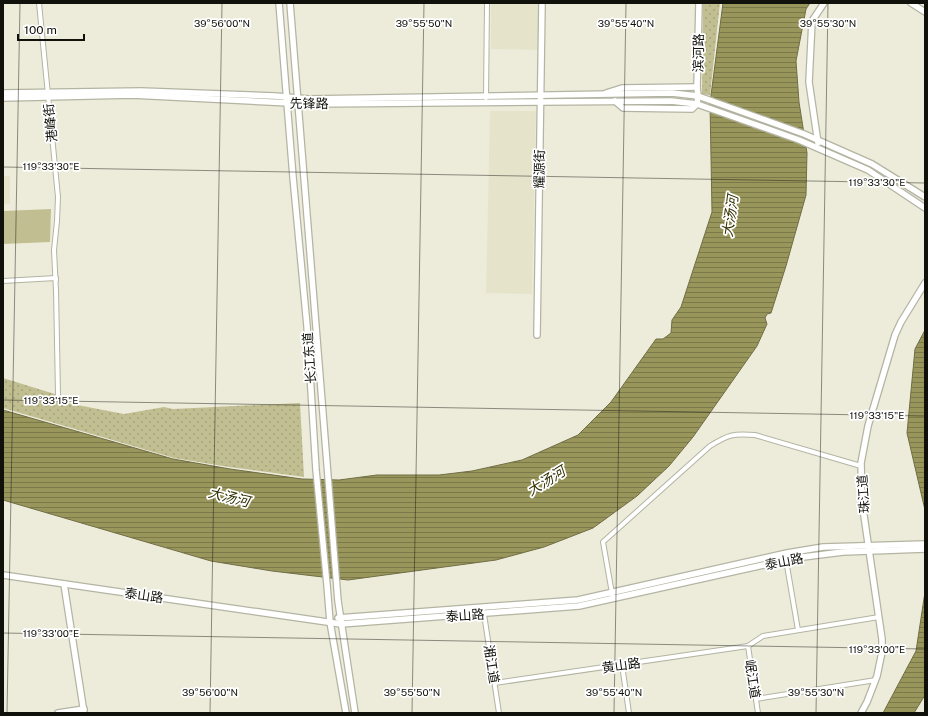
<svg xmlns="http://www.w3.org/2000/svg" width="928" height="716" font-family="'Public Sans','Noto Sans SC',sans-serif">
<style>
.built{fill:#e5e4cb}
.grass{fill:#c1bf91}
.park{fill:url(#park-dots)}
.water{fill:url(#water-rules);stroke:#706e44}
.lines{fill:none;stroke-linecap:round;stroke-linejoin:round}
.street-casing{stroke:#b4b4a3;stroke-width:6}
.secondary-casing{stroke:#b4b4a3;stroke-width:8}
.street{stroke:#fff;stroke-width:4}
.secondary{stroke:#fff;stroke-width:5.5}
.ticks{fill:none;stroke:#11110b;stroke-width:1;stroke-opacity:0.45}
.labels{text-anchor:middle;stroke-width:3.5;stroke-linejoin:round;paint-order:stroke}
.street-label{font-size:13px;fill:#11110b;stroke:#fff}
.water-label{font-size:14px;font-style:italic;fill:#322f00;stroke:#fff}
.ticks-label{font-size:10px;text-anchor:middle;fill:#11110b;stroke:#fff;stroke-width:3.5;stroke-linejoin:round;paint-order:stroke}
</style>
<defs>
<pattern id="park-dots" width="8" height="8" patternUnits="userSpaceOnUse"><rect width="8" height="8" fill="#c1bf91"/><path d="M2 2h.1M6 6h.1" fill="none" stroke="#a5a37c" stroke-width="1.8" stroke-linecap="round"/></pattern>
<pattern id="water-rules" width="6" height="5" patternUnits="userSpaceOnUse"><rect width="6" height="5" fill="#99965c"/><path d="M0 2.5h6" fill="none" stroke="#7b794a"/></pattern>
</defs>
<rect width="100%" height="100%" fill="#edecdb"/>
<g class="built">
<polygon points="491,3 540,3 539,50 491,49"/>
<polygon points="490,111 536,111 532,294 486,293"/>
<rect x="3" y="176" width="7" height="28"/>
</g>
<polygon class="grass" points="51,209 50,242 3,244 3,211"/>
<g class="park">
<polygon points="703,3 720,3 710,95 702,94"/>
<polygon points="3,378 58,395 67,403 124,414 164,407 173,409 300,403 304,477 229,467 174,458 3,408"/>
</g>
<g class="water">
<polygon points="723,3 810,3 806,9 796,61 799,102 807,153 806,195 786,266 771,313 767,314 765,318 767,324 757,346 693,437 669,466 637,496 593,528 544,547 496,560 348,580 272,571 211,561 3,500 3,410 173,459 230,469 302,479 339,480 377,475 439,475 472,471 522,460 578,435 611,402 656,339 663,339 671,333 672,320 681,307 712,212 710,103"/>
<polygon points="925,330 925,510 907,433 915,349"/>
<polygon points="925,592 925,695 914,713 883,713 916,651"/>
</g>
<g class="lines">
<defs>
<g id="street">
<polyline points="39,3 58,197 57,221 54,250 56,291"/>
<polyline points="486,98 487,3"/>
<polyline points="3,281 56,278 56,280"/>
<polyline points="56,289 58,395"/>
<polyline points="786,560 798,630"/>
<path d="M613,599L603,542L710,446C728,435 733,433 755,435L861,466"/>
<polyline points="484,614 499,713"/>
<polyline points="748,646 758,713"/>
<polyline points="622,665 629,713"/>
<polyline points="495,683 748,646 763,636 879,617"/>
<polyline points="756,699 876,680"/>
</g>
<g id="secondary">
<polyline points="279,3 293,177 307,326 316,470 327,585 330,622 346,713"/>
<polyline points="290,3 338,601 355,713"/>
<polyline points="911,3 925,12"/>
<polyline points="3,93 141,91 275,96 309,99 672,93 698,96 804,134 872,164 925,197"/>
<polyline points="606,93 622,88 697,87"/>
<polyline points="3,98 132,95 310,104 671,101 697,104 799,140 868,170 925,208"/>
<polyline points="615,101 623,108 692,109 697,104"/>
<polyline points="697,104 698,96 697,87 699,3"/>
<polyline points="818,143 809,82 812,21 824,3"/>
<polyline points="537,335 542,3"/>
<polyline points="3,575 341,624 579,606 795,558 843,552 925,549"/>
<polyline points="64,584 84,713"/>
<polyline points="338,618 578,600 787,553 823,547 925,544"/>
<polyline points="58,713 84,709"/>
<polyline points="861,713 867,702 877,676 882,652 882,639 862,502 861,463 868,426 895,335 901,322 925,283"/>
</g>
</defs>
<use href="#street" class="street-casing"/>
<use href="#secondary" class="secondary-casing"/>
<use href="#street" class="street"/>
<use href="#secondary" class="secondary"/>
</g>
<path class="ticks" d="M3,167L925,183M3,400L925,416M3,633L925,649M7,713L20,3M210,713L222,3M412,713L424,3M614,713L626,3M816,713L828,3"/>
<g class="labels">
<g class="street-label">
<text transform="translate(698 53) rotate(-89)" y="5">滨河路</text>
<text transform="translate(309 103) rotate(1)" y="5">先锋路</text>
<text transform="translate(50 123) rotate(-96)" y="5">港峰街</text>
<text transform="translate(539 169) rotate(-89)" y="5">耀源街</text>
<text transform="translate(309 358) rotate(-94)" y="5">长江东道</text>
<text transform="translate(863 494) rotate(-94)" y="5">珠江道</text>
<text transform="translate(784 561) rotate(-11)" y="5">泰山路</text>
<text transform="translate(144 595) rotate(8)" y="5">泰山路</text>
<text transform="translate(465 615) rotate(-4)" y="5">泰山路</text>
<text transform="translate(492 664) rotate(81)" y="5">湘江道</text>
<text transform="translate(621 665) rotate(-8)" y="5">黄山路</text>
<text transform="translate(753 679) rotate(81)" y="5">岷江道</text>
</g>
<g class="water-label">
<text transform="translate(730 216) rotate(-82)" y="5">大汤河</text>
<text transform="translate(546 481) rotate(-32)" y="5">大汤河</text>
<text transform="translate(229 497) rotate(14)" y="5">大汤河</text>
</g>
</g>
<g class="ticks-label">
<text x="222" y="27">39°56'00"N</text>
<text x="424" y="27">39°55'50"N</text>
<text x="626" y="27">39°55'40"N</text>
<text x="828" y="27">39°55'30"N</text>
<text x="51" y="170">119°33'30"E</text>
<text x="877" y="186">119°33'30"E</text>
<text x="51" y="404">119°33'15"E</text>
<text x="877" y="419">119°33'15"E</text>
<text x="51" y="637">119°33'00"E</text>
<text x="877" y="653">119°33'00"E</text>
<text x="210" y="696">39°56'00"N</text>
<text x="412" y="696">39°55'50"N</text>
<text x="614" y="696">39°55'40"N</text>
<text x="816" y="696">39°55'30"N</text>
</g>
<rect width="928" height="716" fill="none" stroke="#11110b" stroke-width="8"/>
<path d="M18 34v6h66v-6" fill="none" stroke="#11110b" stroke-width="2"/>
<text x="24" y="34" font-size="12" fill="#11110b" stroke="#ffffff" stroke-width="3" paint-order="stroke">100 m</text>
</svg>
